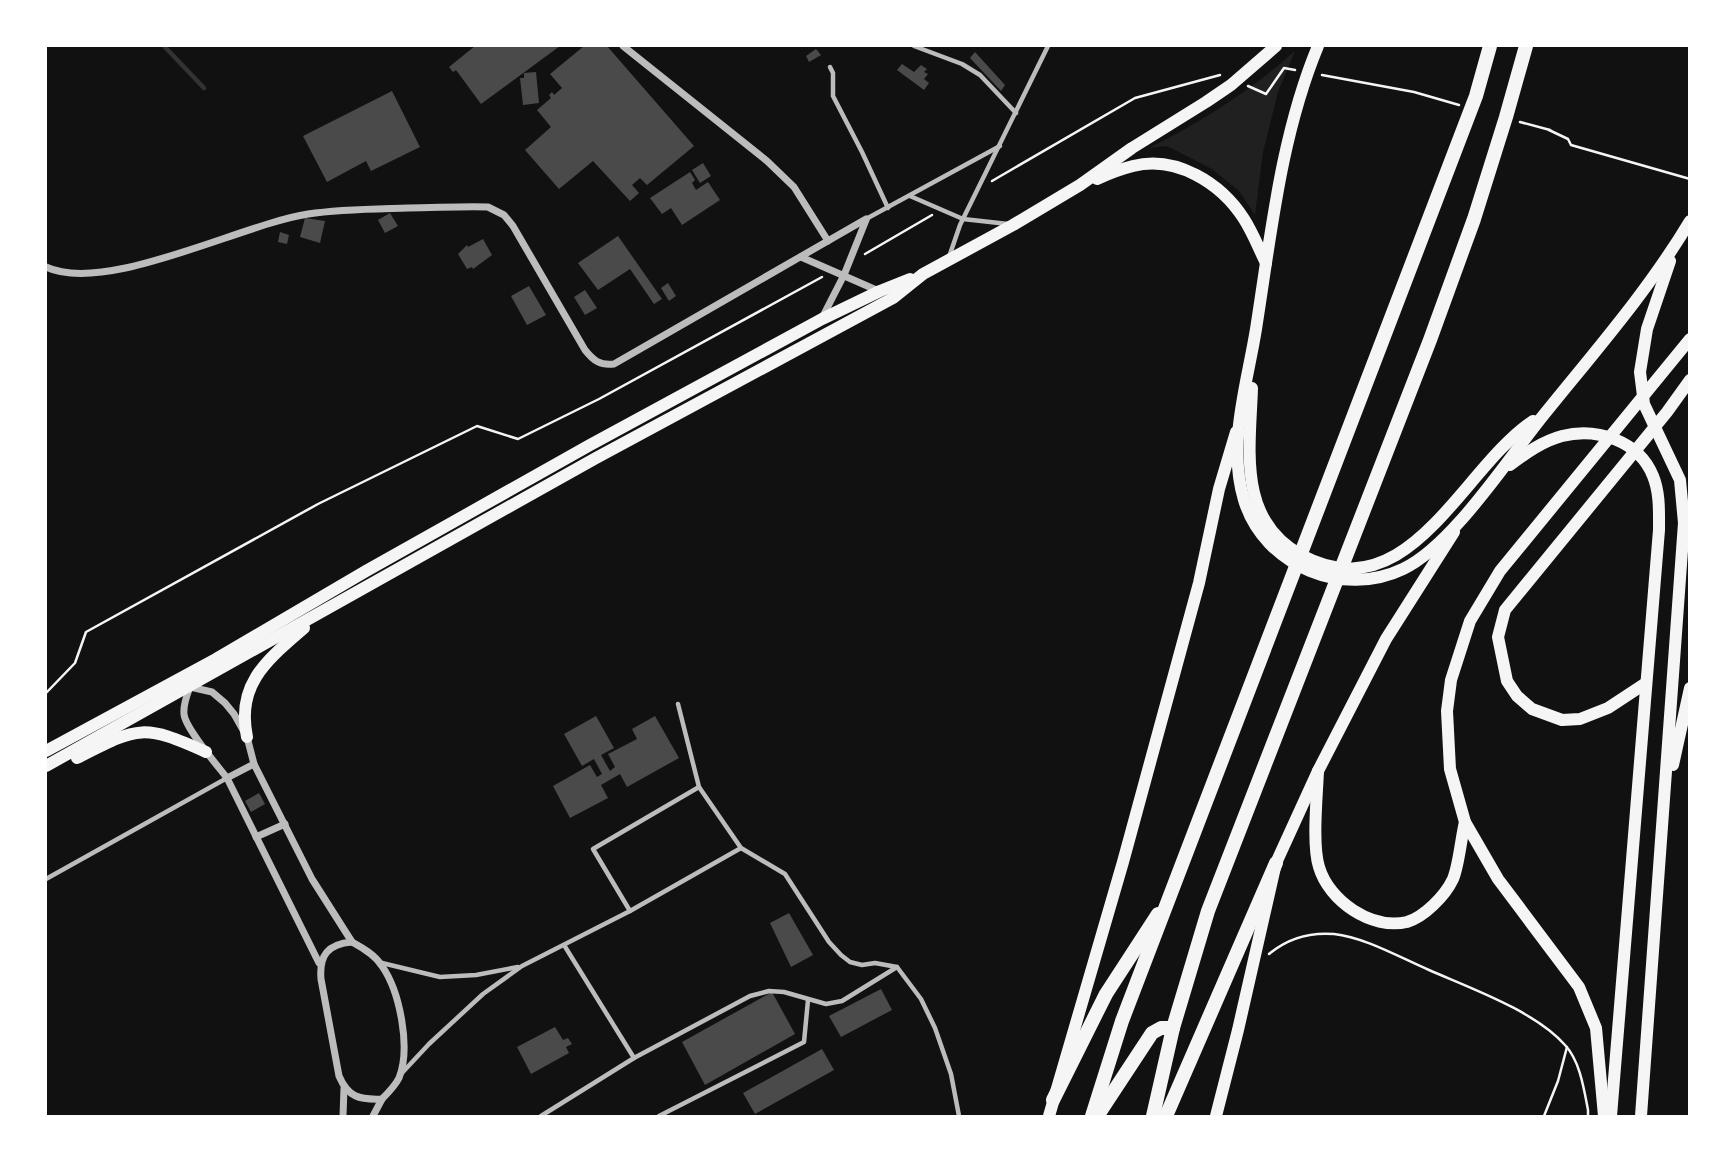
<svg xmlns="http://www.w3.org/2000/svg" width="1735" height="1162" font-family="'Asap Condensed',sans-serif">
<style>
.green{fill:#202020}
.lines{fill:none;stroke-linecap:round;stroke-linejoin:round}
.stream{stroke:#333;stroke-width:4.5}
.building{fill:#4a4a4a}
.path{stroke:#f5f5f5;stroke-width:2.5}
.service{stroke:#bcbcbc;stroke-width:4.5}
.minor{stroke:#bcbcbc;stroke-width:7}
.secondary{stroke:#f5f5f5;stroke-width:12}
.primary{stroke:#f5f5f5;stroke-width:12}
.trunk{stroke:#f5f5f5;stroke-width:14}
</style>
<rect width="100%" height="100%" fill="#111"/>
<path class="green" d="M1295,51L1278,92L1263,152L1255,215L1239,191L1212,169L1167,146L1149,148C1203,121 1250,91 1295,51Z"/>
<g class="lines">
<polyline class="stream" points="164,46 204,88"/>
</g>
<g class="building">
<polygon points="475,46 560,46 481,104 456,70 453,72 449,67"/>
<polygon points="584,46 607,46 694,146 647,185 640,178 632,185 639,193 630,201 593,161 559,189 525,150 551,127 537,110 551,98 549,95 552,92 554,95 562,88 550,74"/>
<polygon points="816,49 821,55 809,62 806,56"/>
<polygon points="975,52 1005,85 1001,91 970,58"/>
<polygon points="902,64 914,72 921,65 927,69 924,72 928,74 924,79 929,83 924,90 897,70"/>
<polygon points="536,72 539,103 523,105 520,78 524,78 524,73"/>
<polygon points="392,91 420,147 371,171 366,161 327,182 303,136"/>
<polygon points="703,163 711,176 700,183 692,170"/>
<polygon points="690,172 695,180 692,183 696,190 708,182 720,200 682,225 671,208 662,214 650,198"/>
<polygon points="390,213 398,226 385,233 378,220"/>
<polygon points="305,218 325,221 320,243 300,237"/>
<polygon points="280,232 289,235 287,244 278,242"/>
<polygon points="618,236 662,299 654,304 630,269 598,290 578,263"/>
<polygon points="483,239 492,255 473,269 472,267 467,269 458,254 467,245 468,247"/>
<polygon points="668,283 676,296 669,301 661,288"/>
<polygon points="529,286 546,315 527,325 511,296"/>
<polygon points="585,290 597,308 585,315 574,297"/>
<polygon points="596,716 614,748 601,755 610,771 615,767 608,754 637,739 632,729 655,716 679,758 627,787 620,774 601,785 608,798 570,818 553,786 590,765 597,777 602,774 594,759 582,766 564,734"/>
<polygon points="259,793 265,804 251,812 245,801"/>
<polygon points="789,913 813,955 791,967 770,923"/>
<polygon points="881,989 892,1010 841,1037 829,1016"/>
<polygon points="772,992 795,1034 705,1085 682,1042"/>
<polygon points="555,1027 563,1040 568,1038 572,1044 566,1047 569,1053 531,1074 517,1047"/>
<polygon points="822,1049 834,1070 755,1114 743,1093"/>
</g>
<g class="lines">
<g class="path">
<polyline points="1322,75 1414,92 1459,105"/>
<polyline points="1248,86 1266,94 1284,68 1295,70"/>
<polyline points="1520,122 1550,130"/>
<polyline points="1549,130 1568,139 1571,145 1690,179"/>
<polyline points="992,181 1135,98 1220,75"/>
<polyline points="865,254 932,215"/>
<polyline points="46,693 75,663 86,632 318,504 477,426 518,439 599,399 822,277"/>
<path d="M1269,954C1288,938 1309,932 1334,934C1364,937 1401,958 1429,970C1470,988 1535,1011 1565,1045C1580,1061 1584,1089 1588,1110V1116"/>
<polyline points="1544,1116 1558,1081 1567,1047"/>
</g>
<g class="service">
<polyline points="914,46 962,64 980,75 1016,113"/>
<polyline points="830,67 833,73 833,96 862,152 888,208"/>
<polyline points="910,196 963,219 1008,224"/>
<polyline points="866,219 1000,146"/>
<polyline points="949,257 960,225 1048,46"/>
<polyline points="678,704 699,787 741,848 785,874 829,942 841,955 850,962 862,965 875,963 897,967 921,999 935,1028 951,1074 959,1116"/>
<polyline points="46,879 227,778"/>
<polyline points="630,911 593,849 699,787"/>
<polyline points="564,945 634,1058 750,996 769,991 784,992 826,1004 842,1001 897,967"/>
<polyline points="382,963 440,977 476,975 518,967"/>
<polyline points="401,1074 429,1044 483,994 522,966 630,911 741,848"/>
<polyline points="541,1116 634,1058"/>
<polyline points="659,1116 804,1042 808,1000"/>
</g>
<g class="minor">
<polyline points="623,46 767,161 794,187 828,241"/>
<polyline points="801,257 881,292"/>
<path d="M46,267C106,295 242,224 308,214C341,209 375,209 408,208C435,208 462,206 488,207L504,215L513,226L585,350C593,360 600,366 614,364L866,219"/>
<polyline points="822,318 844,275 866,220"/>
<polyline points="227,778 254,764"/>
<polyline points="256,837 285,824"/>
<path d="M352,942C363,948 375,955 382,966C400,992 411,1048 399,1078C395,1086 388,1093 382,1099C359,1100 348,1097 339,1076L321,979C319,955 328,944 352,942Z"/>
<path d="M319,963L227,778C217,765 185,728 184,714C183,704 187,695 190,687L212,692L225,703L234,714L247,737L254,764L312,879L352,942"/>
<polyline points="343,1116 344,1088"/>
<polyline points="373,1116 382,1099"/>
</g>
<g class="secondary">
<polyline points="1049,1116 1123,862 1199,583 1219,489 1236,432"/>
<polyline points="1216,1116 1238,1030 1276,863 1318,771 1386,639 1454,532"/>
</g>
<g class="primary">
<path d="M1318,46C1281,135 1271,234 1256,329C1247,385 1227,444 1244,500C1254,533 1279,558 1310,571C1339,583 1374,583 1403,569C1450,547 1505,464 1538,422C1590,357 1647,293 1690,221"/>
<path d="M1097,179C1108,174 1121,169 1133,166C1176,155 1221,183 1244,219C1253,233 1259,249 1266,263"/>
<path d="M1252,388C1250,449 1237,520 1301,555C1409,613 1461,469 1533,421"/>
<path d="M1510,465C1526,453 1543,441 1562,436C1597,427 1639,441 1653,476C1660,493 1659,512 1659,530L1611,1116"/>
<polyline points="1646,683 1608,708 1580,719 1562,720 1532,709 1517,696 1507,681 1498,637 1505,610 1667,412 1690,380"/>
<path d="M247,737C236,684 267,660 304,628"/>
<polyline points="46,751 216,659 366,571 590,445 822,319 880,291 910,279"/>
<path d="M77,758C138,727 142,723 206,752"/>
<polyline points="1673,765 1690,688"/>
<polyline points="46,766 596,458 893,298 923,274 1013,225 1080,185 1132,148 1206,102 1231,85 1276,46"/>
<path d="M1318,771C1317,796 1312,845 1319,867C1329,901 1371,930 1407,922C1424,917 1445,896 1453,879C1459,865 1461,838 1465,822"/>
<polyline points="1604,1116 1596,1028 1579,987 1498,879 1465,822 1450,769 1447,711 1451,680 1470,621 1500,571 1690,339"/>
<polyline points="1641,1116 1684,523 1680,480 1644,404 1640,372 1647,329 1670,261"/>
</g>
<g class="trunk">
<polyline points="1053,1100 1106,994 1158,914"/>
<polyline points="1098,1115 1152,1033 1161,1028 1173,1028"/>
<polyline points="1092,1116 1122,1021 1476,96 1490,46"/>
<polyline points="1153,1116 1173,1028 1208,911 1430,340 1474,219 1506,117 1526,46"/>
<polyline points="1166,1116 1276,863"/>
</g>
</g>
<rect width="1735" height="1162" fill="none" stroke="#ffffff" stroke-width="94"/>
</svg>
